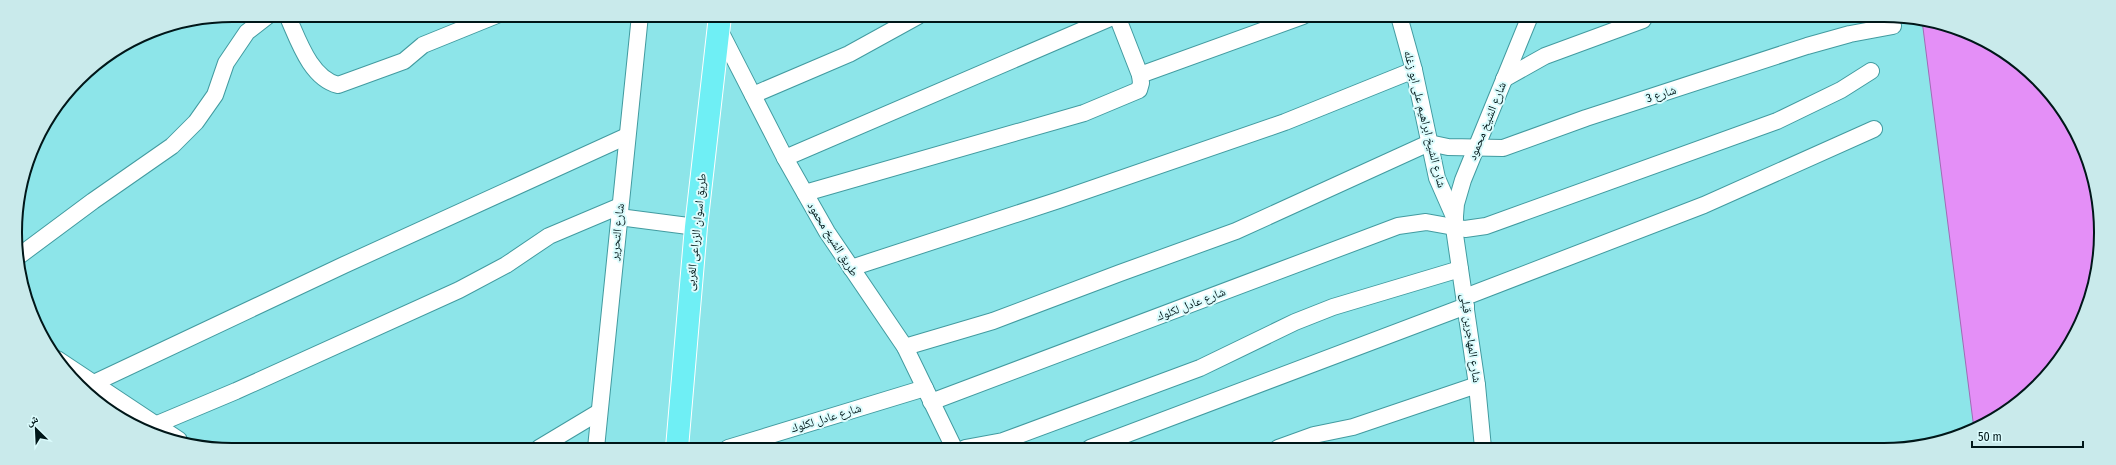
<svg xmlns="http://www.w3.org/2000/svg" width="2116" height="465" font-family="'Fira Sans Condensed','Noto Naskh Arabic',sans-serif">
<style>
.water{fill:#e48ff7;stroke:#a06bb4}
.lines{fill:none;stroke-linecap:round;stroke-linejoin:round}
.minor-casing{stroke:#429ba0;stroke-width:18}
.primary-casing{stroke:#fff;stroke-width:24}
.minor{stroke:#fff;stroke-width:16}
.primary{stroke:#6feff5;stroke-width:22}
.labels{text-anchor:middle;stroke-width:4;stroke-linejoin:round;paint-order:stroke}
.street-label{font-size:12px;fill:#001719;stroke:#dbfcfd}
.rim{fill:none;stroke:#001719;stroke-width:2}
</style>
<rect width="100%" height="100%" fill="#8de5e9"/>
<polygon class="water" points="1922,20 1992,44 2056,100 2094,176 2099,261 2078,329 2037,386 1979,428 1974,429"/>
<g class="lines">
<defs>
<g id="minor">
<path d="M287,15C298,39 310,78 338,85L404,61L423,45L497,15"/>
<polyline points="1399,16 1414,70 1437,178 1455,219"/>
<polyline points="718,27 785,158 827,232 905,347 954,448"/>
<polyline points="1140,75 1303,16"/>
<polyline points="1504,79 1545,56 1643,20"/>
<polyline points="753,95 849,54 918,16"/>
<polyline points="785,158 1115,16"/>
<polyline points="805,193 1084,113 1139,90 1141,83 1140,75 1117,16"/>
<polyline points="619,217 696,227"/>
<polyline points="19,256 93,201 172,146 196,122 215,95 226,63 247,32 269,15"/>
<polyline points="851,268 1059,200 1285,122 1414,70"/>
<polyline points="1465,297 1704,205 1874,129"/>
<polyline points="905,347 993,321 1120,273 1236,231 1429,143 1448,147 1503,148 1586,118 1807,46 1850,34 1893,26"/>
<polyline points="57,359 179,440"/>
<polyline points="94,383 344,265 627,136"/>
<polyline points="931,402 1398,226 1426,222 1465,229 1486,226 1777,121 1841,90 1871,71"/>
<polyline points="155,425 236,391 459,290 506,265 549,236 620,206"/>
<polyline points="539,448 599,412"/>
<polyline points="596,448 640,15"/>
<polyline points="728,448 925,388"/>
<polyline points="965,448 1003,441 1200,368 1295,322 1333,307 1460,269"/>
<polyline points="1090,448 1466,306"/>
<polyline points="1278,448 1314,435 1353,427 1477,385"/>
<polyline points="1483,448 1477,385 1454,228 1456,204 1463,180 1530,16"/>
</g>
<polyline id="primary" points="677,448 696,227 720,16"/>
</defs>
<use href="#minor" class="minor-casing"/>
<use href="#primary" class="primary-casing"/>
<use href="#minor" class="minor"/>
<use href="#primary" class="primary"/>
</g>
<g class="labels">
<g class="street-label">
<text transform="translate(1661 94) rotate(-18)" y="4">شارع 3</text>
<text transform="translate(1425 119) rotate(76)" y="4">شارع الشيخ ابراهيم على ابو زغله</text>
<text transform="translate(1487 121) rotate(-68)" y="4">شارع الشيخ محمود</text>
<text transform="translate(617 232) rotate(-84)" y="4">شارع التحرير</text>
<text transform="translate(696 232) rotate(-84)" y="4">طريق اسوان الزراعى الغربى</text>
<text transform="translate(833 239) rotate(58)" y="4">طريق الشيخ محمود</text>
<text transform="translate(1191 304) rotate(-21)" y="4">شارع عادل لكلوك</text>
<text transform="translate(1471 338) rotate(82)" y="4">شارع المهاجرين قبلى</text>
<text transform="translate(826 418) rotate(-17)" y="4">شارع عادل لكلوك</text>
</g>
</g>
<path d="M0 0H2116V465H0ZM232 22H1884A210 210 0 0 1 2094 232V233A210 210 0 0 1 1884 443H232A210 210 0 0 1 22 233V232A210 210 0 0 1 232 22Z" fill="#c9eaeb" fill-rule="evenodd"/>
<path class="rim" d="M232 22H1884A210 210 0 0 1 2094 232V233A210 210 0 0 1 1884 443H232A210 210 0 0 1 22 233V232A210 210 0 0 1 232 22Z"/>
<g transform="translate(36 429) rotate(336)" stroke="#dbfcfd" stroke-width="3" paint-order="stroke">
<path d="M0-3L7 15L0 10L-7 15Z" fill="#001719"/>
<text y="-6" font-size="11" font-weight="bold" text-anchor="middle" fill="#001719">ش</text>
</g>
<path d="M1972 441v6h111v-6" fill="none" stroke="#001719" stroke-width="2"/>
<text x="1978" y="441" font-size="12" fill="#001719" stroke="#dbfcfd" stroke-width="3" paint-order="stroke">50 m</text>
</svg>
